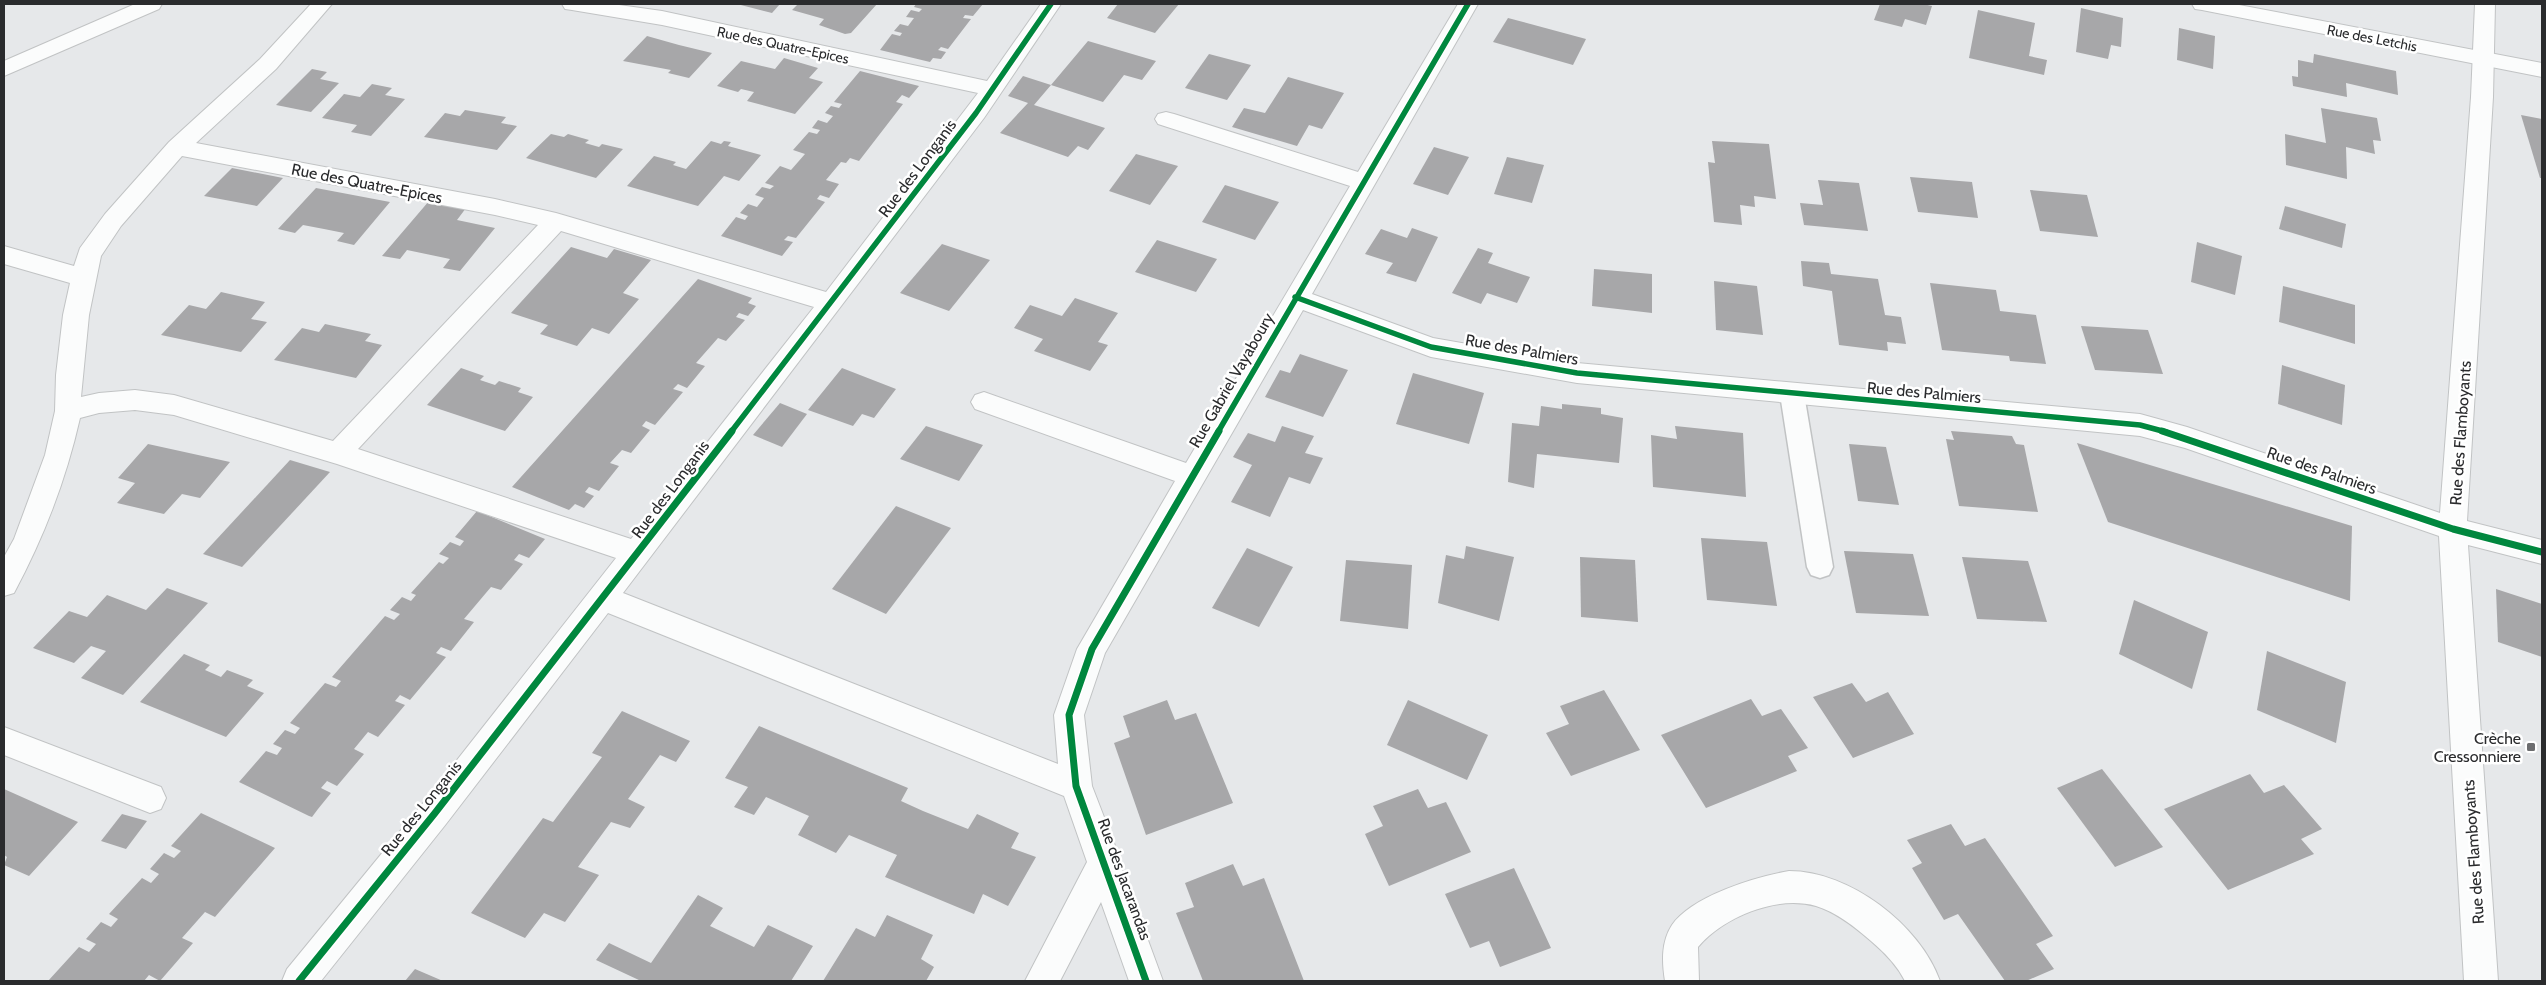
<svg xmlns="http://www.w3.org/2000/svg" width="2546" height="985" font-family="Cabin,sans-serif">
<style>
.building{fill:#a7a7a9}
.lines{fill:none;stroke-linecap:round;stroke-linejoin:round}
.service-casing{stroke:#c1c3c4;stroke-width:3}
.minor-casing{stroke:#c1c3c4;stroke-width:2}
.tertiary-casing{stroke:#c1c3c4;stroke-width:2}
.service{fill:#fbfcfc;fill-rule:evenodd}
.minor{fill:#fbfcfc;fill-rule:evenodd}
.tertiary{fill:#fbfcfc;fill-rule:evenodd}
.cycleway-far1-casing{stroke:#fff;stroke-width:8}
.cycleway-casing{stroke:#fff;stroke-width:10}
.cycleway-far1{stroke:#00873e;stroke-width:5.5}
.cycleway{stroke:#00873e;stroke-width:7}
.poi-dot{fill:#6c6d6f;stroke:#fff;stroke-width:2}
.labels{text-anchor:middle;stroke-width:5;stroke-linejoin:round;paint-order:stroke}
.far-street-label{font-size:14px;fill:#2a2b2d;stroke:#fff}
.street-label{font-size:16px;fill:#2a2b2d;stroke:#fff}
.poi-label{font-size:16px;fill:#2a2b2d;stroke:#fff;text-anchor:end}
</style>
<rect width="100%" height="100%" fill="#e6e8ea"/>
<g class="building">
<polygon points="737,4 780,4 772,13"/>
<polygon points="798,4 877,4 851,33 845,34 819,25 824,19 792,10"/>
<polygon points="916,4 983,4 973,16 965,15 963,18 971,19 948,49 941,47 938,50 946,52 941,59 933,58 930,62 880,50 892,34 900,36 902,33 894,31 900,24 908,26 914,18 906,17 911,10 919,12 922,9 914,7"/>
<polygon points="1118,4 1179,4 1155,33 1107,18"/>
<polygon points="1880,4 1923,4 1932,6 1926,25 1905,19 1902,27 1874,20"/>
<polygon points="2081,8 2123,18 2121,47 2111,45 2108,59 2076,52"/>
<polygon points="1978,10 2035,23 2029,56 2047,60 2044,75 1969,58"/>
<polygon points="1508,18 1586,39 1573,65 1493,42"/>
<polygon points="2179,28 2215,36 2213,69 2177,60"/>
<polygon points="647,36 679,45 712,53 689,78 668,73 671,70 623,61"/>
<polygon points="1088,41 1156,61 1142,80 1124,75 1103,102 1051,85"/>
<polygon points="1209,54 1251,65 1227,100 1185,88"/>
<polygon points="2314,54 2396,71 2398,95 2346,83 2347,97 2293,86 2292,76 2298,77 2298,60 2313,63"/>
<polygon points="784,58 818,68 809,78 823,82 795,114 747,101 754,92 741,89 738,92 717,86 741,61 775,69"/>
<polygon points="312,69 327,72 320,79 339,83 311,112 276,105"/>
<polygon points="860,71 919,86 909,98 902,95 896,102 903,104 859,161 850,158 846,163 841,162 826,180 839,184 829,198 820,195 817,199 825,202 796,238 788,236 784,240 793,242 782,256 721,236 736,217 745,220 748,216 740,213 748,204 757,207 764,198 755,195 762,187 770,189 774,186 765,183 780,166 791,170 805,154 793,150 809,132 817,134 820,130 812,128 818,120 827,123 833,116 825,113 831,106 839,108 842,104 834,102"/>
<polygon points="1023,76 1051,85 1034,105 1105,128 1088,150 1078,146 1068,157 1000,133 1028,103 1008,96"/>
<polygon points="1288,77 1344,93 1322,129 1309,125 1297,146 1232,127 1244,108 1265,113"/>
<polygon points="372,84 392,88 385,95 405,99 371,136 351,132 357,125 322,118 344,94 360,97"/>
<polygon points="2321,108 2377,118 2381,141 2373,140 2375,154 2346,147 2347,179 2286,165 2285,134 2326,143"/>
<polygon points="465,110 506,117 501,123 517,126 497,150 424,137 445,113 460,116"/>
<polygon points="2521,115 2542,119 2542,178 2540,178"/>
<polygon points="551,134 564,137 568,134 589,140 585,143 599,147 602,144 623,149 596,178 526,158"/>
<polygon points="711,141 721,144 724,141 731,142 728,146 761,155 739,181 724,176 698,206 627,186 654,156 676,162 673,165 686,169"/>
<polygon points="1712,141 1769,144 1776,199 1754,196 1755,207 1740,205 1742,225 1714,222 1708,162 1715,163"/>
<polygon points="1434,147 1469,157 1448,195 1413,184"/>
<polygon points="1136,154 1178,166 1150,205 1109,191"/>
<polygon points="1507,157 1544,165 1532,203 1494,194"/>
<polygon points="232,168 273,176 283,178 257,206 204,196"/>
<polygon points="1910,177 1972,182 1978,218 1918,212"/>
<polygon points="1818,180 1859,183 1868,231 1804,225 1800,203 1823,205"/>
<polygon points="1225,185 1279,202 1255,240 1202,222"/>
<polygon points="316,188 390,202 354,245 337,241 344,233 324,229 303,225 295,233 278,229"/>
<polygon points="2030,190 2087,195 2098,237 2040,231"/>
<polygon points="429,201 466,208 457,220 495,228 460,271 443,268 450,259 407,250 400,259 382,256"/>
<polygon points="2285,206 2346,224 2342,248 2279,229"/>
<polygon points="1412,228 1438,237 1416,282 1386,273 1393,263 1365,254 1381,229 1407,238"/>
<polygon points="1157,240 1217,259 1196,292 1135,272"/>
<polygon points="2197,242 2242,256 2235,295 2191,282"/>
<polygon points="942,244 990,260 949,311 900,293"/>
<polygon points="571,247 607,258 614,249 651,260 623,293 639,299 609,334 592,328 577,346 540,334 548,325 511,313"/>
<polygon points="1478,248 1493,253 1488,263 1530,277 1517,303 1487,293 1481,304 1452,293"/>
<polygon points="1801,261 1829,263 1831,274 1878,279 1885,315 1901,317 1906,344 1887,342 1888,351 1839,345 1832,291 1803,286"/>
<polygon points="1594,269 1652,274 1652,313 1592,306"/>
<polygon points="698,279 752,298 748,303 756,306 748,316 739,313 736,317 745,320 726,341 718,338 696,363 705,366 687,388 678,384 673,389 683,392 655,425 646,421 642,426 650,430 631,453 622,450 610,463 619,466 599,491 589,487 585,492 594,496 584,508 575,504 569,510 512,487"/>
<polygon points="1714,281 1757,286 1763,335 1716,330"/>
<polygon points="1930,283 1996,290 2000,311 2036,315 2046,364 2010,361 2009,356 1942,350"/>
<polygon points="2283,286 2355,305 2355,344 2279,322"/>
<polygon points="221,292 265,302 251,319 267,322 241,352 161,335 189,305 206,309"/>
<polygon points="1075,298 1118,313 1098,342 1108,345 1090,371 1034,351 1043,339 1014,328 1030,305 1062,316"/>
<polygon points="325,324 371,334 365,341 382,345 356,378 274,360 302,328 319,332"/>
<polygon points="2081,326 2148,330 2163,374 2095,370"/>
<polygon points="1300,354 1348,370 1323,417 1265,397 1280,370 1290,373"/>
<polygon points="2282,365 2345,385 2342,425 2278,404"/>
<polygon points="461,368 484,376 480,380 495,385 499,381 521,388 518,392 533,397 505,431 427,405"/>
<polygon points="842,368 896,389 874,418 862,414 853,426 808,410"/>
<polygon points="1413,373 1484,393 1469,444 1396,424"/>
<polygon points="780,403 807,414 782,447 753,435"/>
<polygon points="1562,404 1601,408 1601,414 1623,418 1619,463 1537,454 1534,488 1508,482 1512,423 1539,426 1541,406 1562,409"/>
<polygon points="926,426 983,445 959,481 900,459"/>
<polygon points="1282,426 1314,436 1305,453 1323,458 1310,484 1289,477 1270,517 1231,502 1252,465 1233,457 1248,433 1275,442"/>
<polygon points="1675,426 1743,433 1746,497 1653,487 1651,435 1677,439"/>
<polygon points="1951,431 2012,436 2016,444 2024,445 2038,512 1959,506 1946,439 1954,440"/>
<polygon points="2077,443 2352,526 2350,601 2108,522"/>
<polygon points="148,444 230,462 200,498 182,494 164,514 117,503 135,483 118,478"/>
<polygon points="1849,444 1886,447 1899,505 1858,501"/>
<polygon points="290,460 330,472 242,567 203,554"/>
<polygon points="896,506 951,528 886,614 832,589"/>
<polygon points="477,511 545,539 529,558 519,554 514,560 523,564 501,590 491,587 464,619 474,622 451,651 441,647 436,653 446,657 410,700 400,695 395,701 405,705 378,737 368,732 354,749 364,754 337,786 327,781 321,788 331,793 318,809 312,817 309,816 239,782 266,751 277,755 282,748 273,744 285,730 295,734 300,728 290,723 325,683 336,687 341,681 332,677 385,616 394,620 400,614 390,610 402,597 411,601 416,595 411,593 439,562 443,564 449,558 439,554 450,542 460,546 464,541 455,537"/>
<polygon points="1701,538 1767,542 1777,606 1707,600"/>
<polygon points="1466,546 1514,557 1499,621 1438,603 1446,555 1464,559"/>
<polygon points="1247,548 1293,567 1259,627 1212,608"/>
<polygon points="1844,551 1913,554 1929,616 1856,613"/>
<polygon points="1580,557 1635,560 1638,622 1581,617"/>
<polygon points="1962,557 2028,561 2047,622 1977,619"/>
<polygon points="1346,560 1412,565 1408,629 1340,621"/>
<polygon points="167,588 208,603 123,695 81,678 106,651 91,646 74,663 33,648 69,611 87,617 107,595 146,610"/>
<polygon points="2496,589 2542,604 2542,657 2498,642"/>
<polygon points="2134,600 2208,632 2192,689 2119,654"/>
<polygon points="2267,651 2346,682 2336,743 2257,710"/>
<polygon points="184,654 210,665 205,670 221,677 227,670 253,680 247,686 264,693 226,737 140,702"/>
<polygon points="1852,683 1866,702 1888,692 1914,734 1853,758 1813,697"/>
<polygon points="1604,690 1640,750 1571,776 1546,733 1569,724 1560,706"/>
<polygon points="1751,699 1762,716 1781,709 1808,748 1788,756 1797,771 1706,808 1661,735"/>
<polygon points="1167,700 1175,720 1196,713 1233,803 1146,835 1114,743 1130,737 1123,716"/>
<polygon points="1408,700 1488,735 1467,780 1387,745"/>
<polygon points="622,711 690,741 676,762 660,755 628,799 645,807 630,828 611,822 578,867 599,875 565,922 544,913 525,938 471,913 543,818 553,822 602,757 592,753"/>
<polygon points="759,726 908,788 901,801 923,811 968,829 977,814 1019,833 1011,848 1036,857 1008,906 983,894 974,914 885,877 897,855 849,835 836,853 798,835 809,816 766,797 754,815 734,807 748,787 725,778"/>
<polygon points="2102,769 2163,847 2115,867 2057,788"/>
<polygon points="2250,774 2264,793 2284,785 2322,829 2301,839 2314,854 2228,890 2164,809"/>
<polygon points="4,789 78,822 29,876 4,865 7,857 4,855"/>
<polygon points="1418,789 1428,808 1446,802 1471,852 1389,886 1365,834 1383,826 1373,806"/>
<polygon points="201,813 275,848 215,917 205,912 182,938 193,943 160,981 149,975 144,981 48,981 79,947 89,952 96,944 86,939 101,922 111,927 118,919 109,914 142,878 151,883 159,874 150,869 164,853 174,858 181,851 171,846"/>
<polygon points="122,814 147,821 126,849 101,841"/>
<polygon points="1951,824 1965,846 1985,838 2053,936 2036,944 2054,969 2026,981 2005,981 1958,914 1944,920 1912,868 1922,863 1907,840"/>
<polygon points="1233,864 1243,886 1264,878 1304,981 1203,981 1176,913 1194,907 1185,883"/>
<polygon points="1514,868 1551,948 1500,967 1489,941 1470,948 1445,894"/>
<polygon points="698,895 723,908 710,926 754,947 768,925 813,946 791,981 641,981 596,960 609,943 651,963"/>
<polygon points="887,915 933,935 921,959 934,967 926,981 823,981 856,928 875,937"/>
<polygon points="415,969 443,981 405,981"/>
</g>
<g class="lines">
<defs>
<polygon id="service" points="1792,385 1800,387 1804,394 1833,567 1829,575 1820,578 1811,575 1807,567 1780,394 1784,387"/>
<g id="minor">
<polygon points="135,4 162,4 159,9 4,76 4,61"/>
<path d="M311,4H332L276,69L196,143L495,199L556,213L826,292L978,93L662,25L572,10L565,9L562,4H612L662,11L987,81L1041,4H1061L984,118L623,593L1058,764L1054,715L1077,649L1175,481L975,409L971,402L975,395L984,392L1186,463L1350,186L1158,124L1155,119L1158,114L1166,112L1174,114L1358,172L1458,4H1478L1312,294L1433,338L1577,363L2140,414L2187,427L2440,513L2471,97L2475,4H2495L2493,97L2467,521L2542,540V564L2468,545L2498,981H2464L2439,536L2185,448L2140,436L1577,383L1431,357L1303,310L1105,653L1084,715L1092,786L1121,861L1120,864L1163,981H1129L1101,902L1060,981H1025L1087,862L1064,796L608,613L446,824L321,981H282L287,969L424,802L616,558L337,464L174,415L135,410L99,413L80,418C66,480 44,537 14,593L4,596V557L14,539L45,455L55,411L56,375L63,315L70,283L4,264V246L74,266L80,248L105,214L169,142L260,59ZM182,156L495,215L538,225L333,441L174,395L135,390L99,393L81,397L89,315L101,256L121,226ZM561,231L814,307L631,539L358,449Z"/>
<polygon points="4,727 161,787 166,798 161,809 150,813 4,755"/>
<path d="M1789,871C1850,871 1920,925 1940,981H1905C1897,965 1884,952 1871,941C1855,927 1836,912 1816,906C1776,895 1724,917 1698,947L1699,981H1665C1662,962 1661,942 1672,925C1692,896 1755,877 1789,871Z"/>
</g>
<polygon id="tertiary" points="2192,4 2234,4 2542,63 2542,77 2202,10 2195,9"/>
</defs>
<use href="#service" class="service-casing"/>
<use href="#minor" class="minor-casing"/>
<use href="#tertiary" class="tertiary-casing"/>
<use href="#service" class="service"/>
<use href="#minor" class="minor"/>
<use href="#tertiary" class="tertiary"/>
<defs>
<g id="cycleway-far1">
<polyline points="1295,297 1431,347 1577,373 2140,425 2166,432"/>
<polyline points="731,432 976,113 1051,4"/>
<polyline points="1218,432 1468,4"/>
</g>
<g id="cycleway">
<polyline points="2162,431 2453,529 2542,552"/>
<polyline points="299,981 435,813 732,431"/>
<polyline points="1146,981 1076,786 1069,715 1092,649 1219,431"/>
</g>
</defs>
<use href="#cycleway-far1" class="cycleway-far1-casing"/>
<use href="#cycleway" class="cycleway-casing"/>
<use href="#cycleway-far1" class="cycleway-far1"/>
<use href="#cycleway" class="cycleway"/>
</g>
<rect class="poi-dot" x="2526" y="742" width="10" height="10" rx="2.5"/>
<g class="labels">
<g class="far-street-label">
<text transform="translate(2372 38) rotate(11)" y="5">Rue des Letchis</text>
<text transform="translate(783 45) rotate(12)" y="5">Rue des Quatre-Epices</text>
</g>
<g class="street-label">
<text transform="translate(917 168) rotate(-53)" y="6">Rue des Longanis</text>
<text transform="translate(367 183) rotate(11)" y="6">Rue des Quatre-Epices</text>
<text transform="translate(1522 349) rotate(10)" y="6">Rue des Palmiers</text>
<text transform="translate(1231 380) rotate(-60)" y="6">Rue Gabriel Vayaboury</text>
<text transform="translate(1924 392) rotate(5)" y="6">Rue des Palmiers</text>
<text transform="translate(2460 433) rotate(-86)" y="6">Rue des Flamboyants</text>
<text transform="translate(2322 470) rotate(19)" y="6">Rue des Palmiers</text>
<text transform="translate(670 489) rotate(-53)" y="6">Rue des Longanis</text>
<text transform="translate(421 808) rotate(-51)" y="6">Rue des Longanis</text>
<text transform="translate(2473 852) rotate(-94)" y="6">Rue des Flamboyants</text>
<text transform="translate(1125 879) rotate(70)" y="6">Rue des Jacarandas</text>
</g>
<g class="poi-label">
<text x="2521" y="744">Crèche<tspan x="2521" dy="18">Cressonniere</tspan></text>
</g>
</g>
<rect width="2546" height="985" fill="none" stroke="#2a2b2d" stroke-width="10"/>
</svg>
